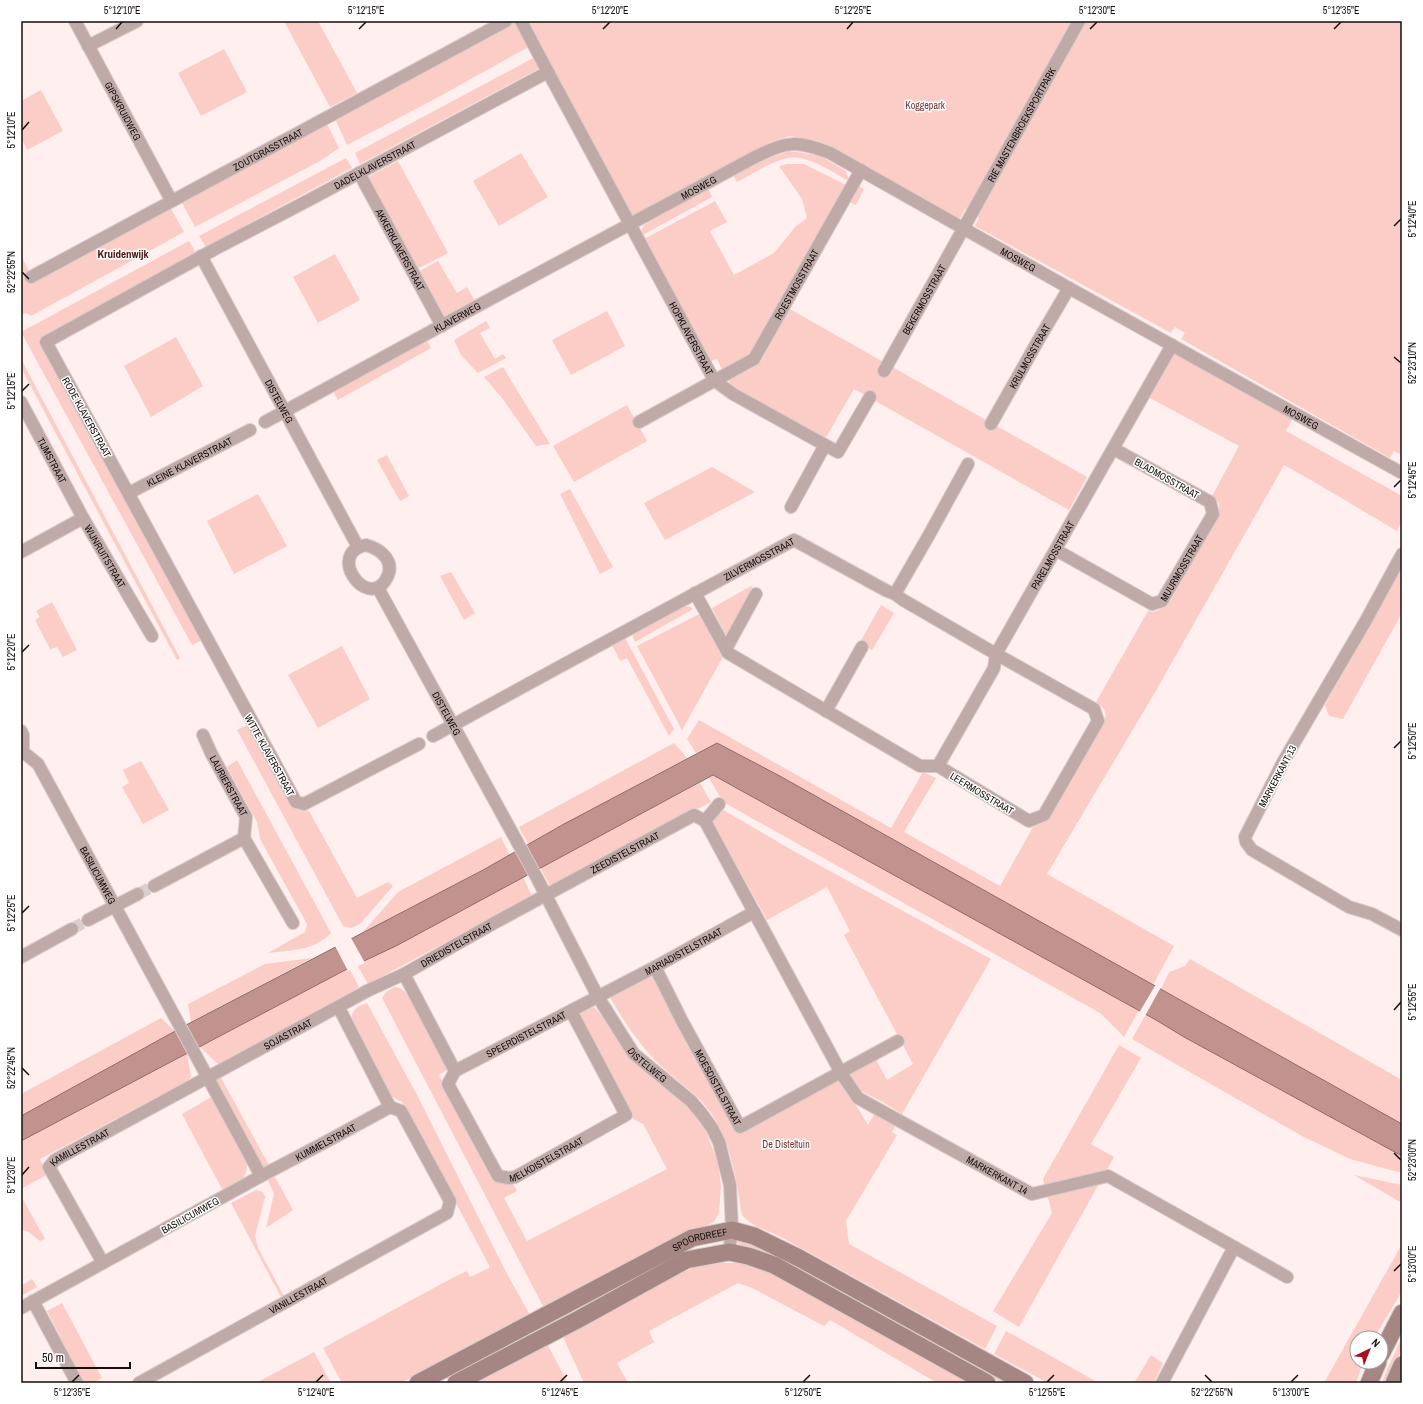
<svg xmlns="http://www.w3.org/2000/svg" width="1423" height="1404" font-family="'Archivo Narrow',sans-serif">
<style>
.green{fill:#fcccc7}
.water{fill:#c1928e;stroke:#8d6b68}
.pier{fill:#fff0ef}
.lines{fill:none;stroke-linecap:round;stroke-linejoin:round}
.street-tunnel{stroke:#dccecd;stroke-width:12;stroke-dasharray:12 6;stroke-linecap:butt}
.street-casing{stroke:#d9cccb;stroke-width:14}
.secondary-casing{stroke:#d9cccb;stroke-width:19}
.street{stroke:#c0aaa8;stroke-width:12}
.secondary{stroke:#a58683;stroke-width:17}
.ticks{fill:none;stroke:#140f0e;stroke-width:1.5}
.labels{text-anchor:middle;stroke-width:3;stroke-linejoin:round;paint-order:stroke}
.park-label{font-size:10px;fill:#703331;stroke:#fff}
.street-label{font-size:10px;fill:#140f0e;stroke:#fff}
.neighbourhood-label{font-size:11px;font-weight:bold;fill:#520d10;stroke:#fff}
.neatline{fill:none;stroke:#140f0e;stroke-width:1.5}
.ticks-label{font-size:10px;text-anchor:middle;fill:#140f0e}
</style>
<rect width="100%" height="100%" fill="#fff0ef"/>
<g class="green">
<polygon points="284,21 318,21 357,93 330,107"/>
<polygon points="515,21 517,21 530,46 433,100 347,145 335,119"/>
<polygon points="525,21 1402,21 1402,455 1394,451 1390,458 1181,339 1185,333 1175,327 1171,333 975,226 979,217 965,209 958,222 824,143 790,136 771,142 633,216"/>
<polygon points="224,49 247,92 201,116 178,73"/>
<polygon points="537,56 542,67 360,164 355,153"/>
<polygon points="41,90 63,131 27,150 21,138 21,101"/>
<polygon points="326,122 339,148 320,161 195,227 181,201"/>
<path d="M789,151L819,155L846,171L849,180L845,179C831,171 816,161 800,158C781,154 754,173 737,182L733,175L766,159Z"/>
<polygon points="521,153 548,197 499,226 473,181"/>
<polygon points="346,158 352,168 266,214 206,247 199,236"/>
<polygon points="398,161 448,253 417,269 366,178"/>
<polygon points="787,164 804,164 848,186 748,359 723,372 717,359 709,362 644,239 715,201 727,222 710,231 734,275 774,253 796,226 807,218 802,199 779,166"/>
<polygon points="857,185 864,189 856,205 849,202"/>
<polygon points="708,188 712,197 641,236 641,231 644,225"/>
<polygon points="170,207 184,232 31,316 26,313 21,315 21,256 34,280"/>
<polygon points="189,241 196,253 39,339 202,640 192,645 21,332"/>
<polygon points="335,254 360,300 318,323 293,277"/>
<polygon points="438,261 457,293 467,287 475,301 444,318 418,272"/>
<polygon points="788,308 1087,477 1069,510 854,389 825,439 734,388 728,380 753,368 762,360"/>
<polygon points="607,311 625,346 571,375 552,340"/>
<polygon points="486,321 490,328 480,333 495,359 503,354 506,358 478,373 461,355 454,340"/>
<polygon points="176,337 203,386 151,417 124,366"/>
<polygon points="427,341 431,348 338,400 333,391"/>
<path d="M1175,352L1292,419L1286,431L1402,496V521L1397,531L1316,483L1284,465L1154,694L1047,874L1174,946L1153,985L778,775L717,743L696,753L687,739L699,720L891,828L923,772L936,778L904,832L1000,886L1033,827L1047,821L1054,811L1106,716L1104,709L1096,702L1148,611C1159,613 1164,607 1171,600L1219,511V503L1212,496L1239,446L1150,398Z"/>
<polygon points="21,359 180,658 177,660 21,368"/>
<polygon points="503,367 550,444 536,446 502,398 484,377"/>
<polygon points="627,405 647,441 574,482 553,446"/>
<polygon points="387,455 409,496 400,501 377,460"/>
<polygon points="712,467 755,492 665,540 644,503"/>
<polygon points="570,489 613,567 600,574 560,494"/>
<polygon points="258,494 287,546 234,574 207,521"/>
<polygon points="1402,565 1402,613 1343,719 1329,716 1325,705"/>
<polygon points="451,572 475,613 464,620 440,576"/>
<polygon points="753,585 727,637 712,608"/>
<polygon points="52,602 77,650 63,657 57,647 50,649 35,620 40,617 36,611"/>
<polygon points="881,605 894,613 872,650 860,642"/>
<polygon points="689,606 693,609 635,642 632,634 679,608"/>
<polygon points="701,613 724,655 682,730 637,646"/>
<polygon points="625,638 674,729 669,736 627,658 620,661 612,645"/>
<polygon points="342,646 370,699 318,728 288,675"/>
<polygon points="247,725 291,803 309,811 357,898 388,882 393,886 360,924 351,928 343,926 237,730"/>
<polygon points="674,743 687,758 528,844 519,827"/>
<path d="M237,760L331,933C314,951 290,950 268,953L305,932L307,924L260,839L257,822L227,767Z"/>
<polygon points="141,761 169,810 143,824 122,787 129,783 123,770"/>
<polygon points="713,775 1139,1010 1124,1037 1100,1013 723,802 709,778"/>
<polygon points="700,783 711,802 550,886 540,867"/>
<polygon points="720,808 797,853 991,959 902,1114 881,1101 859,1090 846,1068 871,1050 887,1080 913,1064 844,935 850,931 827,887 767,920 711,819"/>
<polygon points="501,837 510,855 361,934 398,892"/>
<polygon points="523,877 532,896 368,984 357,965"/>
<polygon points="312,958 191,1022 188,1004 265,964"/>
<polygon points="1190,959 1402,1080 1402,1124 1161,989 1169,972 1185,966"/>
<polygon points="349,968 359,987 219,1065 200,1047"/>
<path d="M652,971L739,1132L840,1079L868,1125L876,1111L897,1123L892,1132L897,1135L846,1221L849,1244L997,1326L985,1349L781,1237C767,1230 752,1227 742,1215C736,1179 732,1144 711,1113C698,1093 677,1082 660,1065C639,1045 623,1020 608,994Z"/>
<path d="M394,987C401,987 404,991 409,996L448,1069L439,1075L485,1161L512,1182L517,1191L504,1198L527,1241L667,1169L643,1124L633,1119L580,1020L581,1013L588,1008L594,1007L597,1010L609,1024L631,1060L683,1101L695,1113L705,1129L718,1162L721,1186L719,1213L714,1222L706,1226L685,1233L544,1308L382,998L386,992Z"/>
<path d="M367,1003L417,1095L506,1272L530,1315L401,1383H342L323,1348L456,1276L467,1271L470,1277L489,1268V1265L402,1102L389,1095L351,1019C353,1008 357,1007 367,1003Z"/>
<polygon points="1146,1014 1184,1037 1402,1156 1402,1173 1350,1159 1302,1136 1132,1039"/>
<polygon points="161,1018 175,1031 21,1116 21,1094"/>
<polygon points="1119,1045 1141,1058 1091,1144 1114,1157 1019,1327 993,1311 1052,1213 1043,1179"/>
<polygon points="187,1054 191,1077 187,1081 40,1159 48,1174 21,1189 21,1141"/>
<polygon points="220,1076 270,1167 265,1171 216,1086 216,1078"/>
<path d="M213,1096L247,1162C247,1181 239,1183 223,1191L182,1114Z"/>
<polygon points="1354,1175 1402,1185 1402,1203"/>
<polygon points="275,1177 293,1210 266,1228 274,1194 268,1180"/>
<polygon points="256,1190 263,1192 265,1197 255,1236 258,1248 284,1296 281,1297 231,1203"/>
<polygon points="21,1196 45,1239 40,1241 27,1231 21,1230"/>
<polygon points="743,1239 760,1246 1009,1383 1002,1383 961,1360 744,1248 737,1242"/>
<polygon points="1402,1244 1402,1291 1374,1338 1357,1338 1357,1362 1363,1362 1356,1383 1324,1383"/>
<polygon points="721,1263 742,1263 778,1275 949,1370 966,1382 966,1383 937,1383 830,1320 824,1326 752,1288 738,1283 649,1331 654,1342 617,1363 628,1383 584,1383 562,1335 674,1275 699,1266"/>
<polygon points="32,1279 37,1287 21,1296 21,1286"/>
<polygon points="62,1303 102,1378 93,1383 84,1383 47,1311"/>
<polygon points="1006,1331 1099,1383 1048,1383 994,1354"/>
<polygon points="1402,1337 1402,1349 1387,1383 1382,1383 1388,1367"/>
<polygon points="547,1344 568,1383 472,1383"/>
<polygon points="314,1352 331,1383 256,1383"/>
<polygon points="1151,1355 1163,1363 1154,1383 1134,1383"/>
</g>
<polygon class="water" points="717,743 778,775 1402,1124 1402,1156 1184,1037 1156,1020 713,775 396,946 349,968 21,1141 21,1116 188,1024 483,870 564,824"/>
<g class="pier">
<polygon points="350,936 365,963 348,971 334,944"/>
<polygon points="1156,984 1161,987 1145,1016 1139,1013"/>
</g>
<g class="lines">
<g class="street-tunnel">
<polyline points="138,894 154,886"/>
<polyline points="72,929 88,920"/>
</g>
<defs>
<g id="street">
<path id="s1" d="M75,21L171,200"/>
<polyline points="521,21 548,72"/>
<polyline points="88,46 137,21"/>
<path id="s2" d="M359,173L442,326"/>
<path id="s3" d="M201,256L358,547"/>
<path id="s4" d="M31,277L506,21"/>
<path id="s5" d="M884,371L1079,21"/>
<path id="s6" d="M21,402L83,518"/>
<path id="s7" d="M265,422L483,303L755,157C788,141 795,140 830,153L1069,288L1402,473"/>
<path id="s8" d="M639,422L754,359L861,170"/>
<path id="s9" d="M991,424L1039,339L1069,288"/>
<path id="s10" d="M129,493L250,430"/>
<polyline points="791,507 825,445 838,452 870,397"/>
<path d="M366,545C383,550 397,563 385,581C366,609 326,553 366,545Z"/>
<path id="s11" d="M1056,550L1152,604L1162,601L1213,514L1210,502L1114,449"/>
<path id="s12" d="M21,552L83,518L152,636"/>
<polyline points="1402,554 1365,622 1283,762 1245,837 1246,842 1252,850 1349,907 1372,914 1402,930"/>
<path id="s13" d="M378,588L537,878L598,997L634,1054L691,1101L702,1114L712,1128L719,1142L730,1185L732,1230L729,1252"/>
<polyline points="895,594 929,535 968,464"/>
<polyline points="726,649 756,594"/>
<polyline points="826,711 862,647"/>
<path id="s14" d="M21,731L23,735V752L38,764L261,1176L21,1308"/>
<path id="s15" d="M203,735L211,753L246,817L244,838L293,923"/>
<path id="s16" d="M433,736C553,670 673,605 794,540L887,591L895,594L903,600L996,654L1094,709L1098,721L1044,815L1029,821L938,766H920L728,653L695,593"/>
<path id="s17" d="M419,744L304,804L296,802L46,342L215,249L309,200L548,72L714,380L733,394L825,445"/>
<path id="s18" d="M938,766L994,668L996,654L1172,345"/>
<polyline points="705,821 719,804"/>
<polyline points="154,886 244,838"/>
<polyline points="88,920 138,894"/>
<polyline points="21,957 72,929"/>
<path id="s19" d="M655,967L681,1019L740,1127L898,1041"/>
<path id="s20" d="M404,974L455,1071L448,1084L498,1176L509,1178L515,1177L626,1115L571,1011"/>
<path id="s21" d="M455,1071L655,967L754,912L841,1073L858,1098L1032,1194L1108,1176L1234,1247"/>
<path id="s22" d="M261,1176L320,1145L390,1107"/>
<path id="s23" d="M103,1263L49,1167L55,1160L367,991L404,974L496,922L694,815L705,821L754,912"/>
<polyline points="33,1301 77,1383"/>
<path id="s24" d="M139,1383L447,1213L450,1201L401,1111L390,1107L339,1008"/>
<polyline points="1162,1383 1234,1247 1287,1277"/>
</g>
<g id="secondary">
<polyline points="1381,1354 1402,1313"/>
<path id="s25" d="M418,1383L692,1238L732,1230L754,1236L799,1258L1025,1383"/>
<polyline points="456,1383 579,1319 686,1260 729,1252 748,1256 774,1265 987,1383"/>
<polyline points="1369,1383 1378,1362"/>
<polyline points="1394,1383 1402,1365"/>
</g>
</defs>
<use href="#street" class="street-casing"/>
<use href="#secondary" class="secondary-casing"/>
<use href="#street" class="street"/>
<use href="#secondary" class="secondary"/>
</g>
<path class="ticks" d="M116,29L122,22M359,29L366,22M603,29L610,22M847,29L853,22M1090,29L1097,22M1334,29L1341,22M22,130L29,122M1394,226L1401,219M22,272L29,279M1394,357L1401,363M22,391L29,384M1394,487L1401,480M22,652L29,645M1394,748L1401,741M22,913L29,906M1394,1010L1401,1002M22,1068L29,1075M1394,1153L1401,1160M22,1175L29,1167M1394,1271L1401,1264M1205,1375L1212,1382M72,1382L79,1375M316,1382L323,1375M560,1382L567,1375M803,1382L810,1375M1047,1382L1054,1375M1291,1382L1298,1375"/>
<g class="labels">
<g class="park-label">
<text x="925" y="109">Koggepark</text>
<text x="786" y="1148">De Disteltuin</text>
</g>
<g class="street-label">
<text dy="4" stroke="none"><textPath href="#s1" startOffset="102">GIPSKRUIDWEG</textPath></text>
<text dy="4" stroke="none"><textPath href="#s5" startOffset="282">RIE MASTENBROEKSPORTPARK</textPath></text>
<text dy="4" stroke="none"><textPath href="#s4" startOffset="269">ZOUTGRASSTRAAT</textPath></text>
<text dy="4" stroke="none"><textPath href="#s17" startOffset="1035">DADELKLAVERSTRAAT</textPath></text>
<text dy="4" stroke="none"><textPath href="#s7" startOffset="493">MOSWEG</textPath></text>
<text dy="4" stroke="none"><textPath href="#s2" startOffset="87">AKKERKLAVERSTRAAT</textPath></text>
<text dy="4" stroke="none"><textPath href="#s7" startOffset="852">MOSWEG</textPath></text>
<text dy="4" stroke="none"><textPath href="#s8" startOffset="217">ROESTMOSSTRAAT</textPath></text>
<text dy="4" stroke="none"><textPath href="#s5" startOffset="82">BEKERMOSSTRAAT</textPath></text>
<text dy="4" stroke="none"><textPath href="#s7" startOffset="219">KLAVERWEG</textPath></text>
<text dy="4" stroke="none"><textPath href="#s17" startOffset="1534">HOPKLAVERSTRAAT</textPath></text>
<text dy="4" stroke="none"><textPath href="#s9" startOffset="78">KRULMOSSTRAAT</textPath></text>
<text dy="4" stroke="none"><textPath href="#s3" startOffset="165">DISTELWEG</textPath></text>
<text transform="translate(87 417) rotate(61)" y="4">RODE KLAVERSTRAAT</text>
<text dy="4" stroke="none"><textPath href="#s7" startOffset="1176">MOSWEG</textPath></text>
<text dy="4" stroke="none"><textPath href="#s6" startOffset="66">TIJMSTRAAT</textPath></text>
<text dy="4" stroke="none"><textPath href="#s10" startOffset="68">KLEINE KLAVERSTRAAT</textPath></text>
<text transform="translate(1167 478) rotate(29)" y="4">BLADMOSSTRAAT</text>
<text dy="4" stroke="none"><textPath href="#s18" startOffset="241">PARELMOSSTRAAT</textPath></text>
<text dy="4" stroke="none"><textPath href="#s12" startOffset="115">WIJNRUITSTRAAT</textPath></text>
<text dy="4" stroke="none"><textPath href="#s16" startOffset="371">ZILVERMOSSTRAAT</textPath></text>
<text dy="4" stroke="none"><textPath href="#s11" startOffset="159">MUURMOSSTRAAT</textPath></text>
<text dy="4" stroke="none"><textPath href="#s13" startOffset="143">DISTELWEG</textPath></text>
<text transform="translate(270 755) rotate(61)" y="4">WITTE KLAVERSTRAAT</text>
<text transform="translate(1277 776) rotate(-62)" y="4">MARKERKANT 13</text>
<text dy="4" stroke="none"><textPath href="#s15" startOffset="57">LAURIERSTRAAT</textPath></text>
<text transform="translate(982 793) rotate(31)" y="4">LEERMOSSTRAAT</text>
<text dy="4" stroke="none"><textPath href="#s23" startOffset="767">ZEEDISTELSTRAAT</textPath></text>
<text dy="4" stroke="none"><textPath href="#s14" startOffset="167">BASILICUMWEG</textPath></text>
<text dy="4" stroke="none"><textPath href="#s23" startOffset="575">DRIEDISTELSTRAAT</textPath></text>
<text dy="4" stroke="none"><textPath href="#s21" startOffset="258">MARIADISTELSTRAAT</textPath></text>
<text dy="4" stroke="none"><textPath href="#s21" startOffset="80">SPEERDISTELSTRAAT</textPath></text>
<text dy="4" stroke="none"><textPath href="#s23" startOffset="384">SOJASTRAAT</textPath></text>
<text dy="4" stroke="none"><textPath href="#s13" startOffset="549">DISTELWEG</textPath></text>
<text dy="4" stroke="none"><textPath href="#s19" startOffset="136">MOESDISTELSTRAAT</textPath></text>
<text dy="4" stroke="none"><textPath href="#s22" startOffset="73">KUMMELSTRAAT</textPath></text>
<text dy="4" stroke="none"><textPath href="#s23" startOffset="147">KAMILLESTRAAT</textPath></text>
<text dy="4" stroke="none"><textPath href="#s20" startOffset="282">MELKDISTELSTRAAT</textPath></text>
<text dy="4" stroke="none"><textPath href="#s21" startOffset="711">MARKERKANT 14</textPath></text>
<text transform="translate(190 1215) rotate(-29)" y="4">BASILICUMWEG</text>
<text dy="4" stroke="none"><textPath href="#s25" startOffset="317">SPOORDREEF</textPath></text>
<text dy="4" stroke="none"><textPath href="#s24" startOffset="182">VANILLESTRAAT</textPath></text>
</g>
<g class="neighbourhood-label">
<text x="123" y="258">Kruidenwijk</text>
</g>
</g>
<rect width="1423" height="1404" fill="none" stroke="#ffffff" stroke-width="44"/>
<g transform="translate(1369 1350) rotate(43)"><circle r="19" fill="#ffffff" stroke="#a19f9f"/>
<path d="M0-3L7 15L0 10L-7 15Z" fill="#a70f1f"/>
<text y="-6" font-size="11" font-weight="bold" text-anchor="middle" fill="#140f0e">N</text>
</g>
<path d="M36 1362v6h94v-6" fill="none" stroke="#140f0e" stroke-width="2"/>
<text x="42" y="1362" font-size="12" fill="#140f0e" stroke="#ffffff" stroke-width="3" paint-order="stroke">50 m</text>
<rect x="22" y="22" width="1379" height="1360" class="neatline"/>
<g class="ticks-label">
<text x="122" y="14">5°12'10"E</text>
<text x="366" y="14">5°12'15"E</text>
<text x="610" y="14">5°12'20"E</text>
<text x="853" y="14">5°12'25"E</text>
<text x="1097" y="14">5°12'30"E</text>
<text x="1341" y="14">5°12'35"E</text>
<text transform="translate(11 130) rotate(-90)" y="4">5°12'10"E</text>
<text transform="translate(1412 219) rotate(-90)" y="4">5°12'40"E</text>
<text transform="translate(11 272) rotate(-90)" y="4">52°22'55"N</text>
<text transform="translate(1412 363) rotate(-90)" y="4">52°23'10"N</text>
<text transform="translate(11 391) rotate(-90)" y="4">5°12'15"E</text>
<text transform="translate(1412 480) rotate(-90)" y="4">5°12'45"E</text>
<text transform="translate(11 652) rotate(-90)" y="4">5°12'20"E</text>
<text transform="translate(1412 741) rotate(-90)" y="4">5°12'50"E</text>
<text transform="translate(11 913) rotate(-90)" y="4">5°12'25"E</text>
<text transform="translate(1412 1002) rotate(-90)" y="4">5°12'55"E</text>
<text transform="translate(11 1068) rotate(-90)" y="4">52°22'45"N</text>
<text transform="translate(1412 1160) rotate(-90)" y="4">52°23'00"N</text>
<text transform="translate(11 1175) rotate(-90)" y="4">5°12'30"E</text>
<text transform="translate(1412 1264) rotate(-90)" y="4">5°13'00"E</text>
<text x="72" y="1396">5°12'35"E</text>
<text x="316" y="1396">5°12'40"E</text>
<text x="560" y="1396">5°12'45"E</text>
<text x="803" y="1396">5°12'50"E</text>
<text x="1047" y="1396">5°12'55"E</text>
<text x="1212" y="1396">52°22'55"N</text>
<text x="1291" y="1396">5°13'00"E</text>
</g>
</svg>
